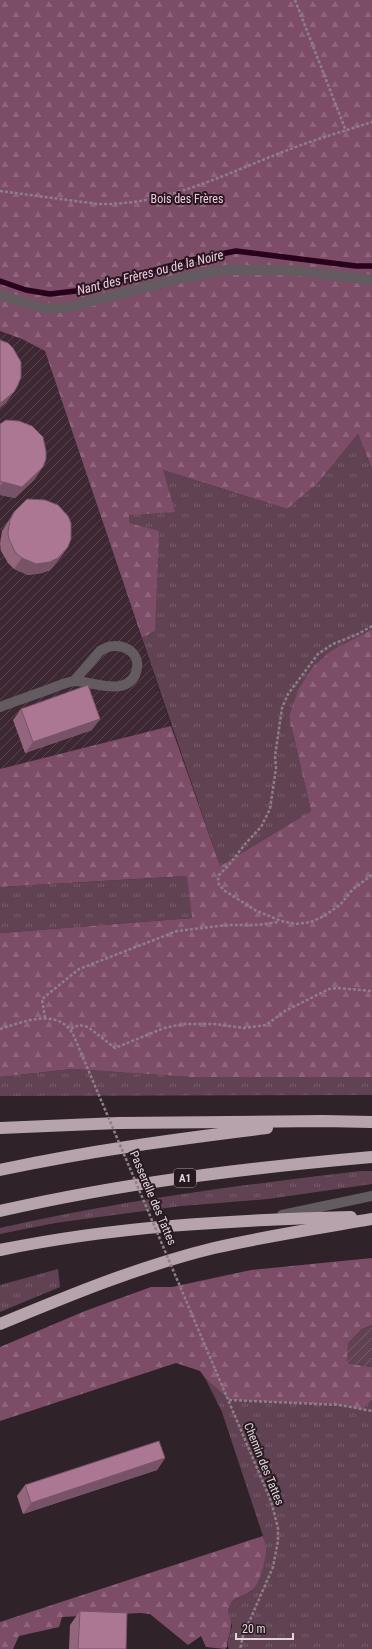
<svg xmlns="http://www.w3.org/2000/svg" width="372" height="1649" font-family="'Roboto Condensed',sans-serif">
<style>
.industrial{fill:url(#industrial-furrows)}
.grass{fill:url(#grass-tufts)}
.forest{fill:url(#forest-firs)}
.garden{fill:url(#garden-furrows)}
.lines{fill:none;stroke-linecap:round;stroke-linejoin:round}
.stream{stroke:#28011a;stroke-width:5.5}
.path{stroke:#8c8086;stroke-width:2.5;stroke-dasharray:3 2;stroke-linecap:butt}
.service{stroke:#635b5f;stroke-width:10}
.minor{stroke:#635b5f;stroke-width:10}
.motorway{stroke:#b6a3ac;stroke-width:12}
.path-bridge{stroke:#8c8086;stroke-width:2.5;stroke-dasharray:3 2;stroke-linecap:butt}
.wall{fill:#93667e}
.shaded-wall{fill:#785367}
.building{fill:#ab7793;stroke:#785367}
.labels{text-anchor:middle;stroke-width:4;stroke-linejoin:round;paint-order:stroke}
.shield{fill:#261920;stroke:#a89da2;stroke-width:1}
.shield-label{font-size:11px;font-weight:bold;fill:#e0d6da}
.park-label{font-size:12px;fill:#f6c6df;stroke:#261920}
.street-label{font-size:12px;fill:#e0d6da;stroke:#261920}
.water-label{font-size:13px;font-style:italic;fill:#f9c9e1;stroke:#261920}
</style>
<defs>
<pattern id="industrial-furrows" width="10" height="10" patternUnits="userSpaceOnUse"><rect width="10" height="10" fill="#3c2732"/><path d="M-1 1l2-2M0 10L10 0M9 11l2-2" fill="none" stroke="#58464f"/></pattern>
<pattern id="grass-tufts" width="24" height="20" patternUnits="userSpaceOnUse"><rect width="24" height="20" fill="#614252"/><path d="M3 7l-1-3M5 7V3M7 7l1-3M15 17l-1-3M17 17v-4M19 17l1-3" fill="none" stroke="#775d6a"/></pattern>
<pattern id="forest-firs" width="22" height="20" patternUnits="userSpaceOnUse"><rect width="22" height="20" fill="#7d4c67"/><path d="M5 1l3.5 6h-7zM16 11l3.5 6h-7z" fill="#8f657c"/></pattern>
<pattern id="garden-furrows" width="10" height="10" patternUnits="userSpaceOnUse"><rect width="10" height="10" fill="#614252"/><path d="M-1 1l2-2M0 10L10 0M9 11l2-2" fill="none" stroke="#775d6a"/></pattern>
</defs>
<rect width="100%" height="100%" fill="#302229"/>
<polygon class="industrial" points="0,331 22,339 45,351 171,726 220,866 0,881"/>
<g class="grass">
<polygon points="358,434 372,469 372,629 332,650 289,717 311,811 220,866 142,638 155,631 129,523 129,515 163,470 287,509 318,483"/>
<polygon points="188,876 192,918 0,933 0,887"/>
<polygon points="72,1069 190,1077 372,1077 372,1095 0,1096 0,1077"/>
<path d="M361,1171H372V1184L268,1199L181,1206L55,1223L0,1234V1228C119,1201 240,1185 361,1171Z"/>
<polygon points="58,1269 60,1287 0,1312 0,1285"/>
<path d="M205,1378L229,1400L340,1405L362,1410L372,1400V1649H229C225,1640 232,1633 232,1625C231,1622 228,1619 228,1616C225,1601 242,1596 252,1591L266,1547L263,1536L222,1412Z"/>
</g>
<g class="forest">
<polygon points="0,0 372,0 372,469 358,434 318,483 287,509 163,470 175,512 129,515 129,523 159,531 155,631 142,638 45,351 22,339 0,331"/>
<polygon points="372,629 372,1077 190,1077 72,1069 0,1077 0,933 192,918 187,876 0,887 0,769 171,726 220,866 311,811 289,717 298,690 313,667 332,650"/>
<polygon points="372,1258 372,1325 360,1330 348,1363 372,1367 372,1400 362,1410 340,1405 229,1400 205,1378 200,1371 176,1363 0,1421 0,1347 85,1311 151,1287 172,1287 251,1270"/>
<path d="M263,1536C264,1540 266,1544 266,1548C266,1559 260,1585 251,1591C244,1596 234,1597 230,1605C225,1615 232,1617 231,1625C231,1633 227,1639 227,1647L225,1649L206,1647L201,1636L188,1645L150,1614L140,1613L62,1617L59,1627L19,1636L13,1649H0V1622Z"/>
</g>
<polygon class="garden" points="372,1325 372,1367 347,1363 348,1343 360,1330"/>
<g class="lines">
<polyline class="stream" points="0,281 26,290 50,294 84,290 191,260 236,251 356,266 372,266"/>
<g class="path">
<polyline points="295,0 346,131"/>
<path d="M0,191L98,204C162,206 221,176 280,153C310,141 341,132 372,122"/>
<polyline points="372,626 358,634 333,644 318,654 288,694 282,708 275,756 276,768 270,809 261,827 246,843 228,866 219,875 218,880 219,885 225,891 255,910 281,921 296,924 311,922 324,916 340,905 353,889 372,875"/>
<polyline points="45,1018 42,999 79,969 177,931 227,925 257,925 279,922"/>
<path d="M0,1029C23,1022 57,1007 73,1034"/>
<polyline points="71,1029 79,1025 88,1027 115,1048 164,1028 183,1024 215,1024 244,1028 266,1025 285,1011 329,989 338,988 372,991"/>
<polyline points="215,1369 271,1501 278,1528 278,1541 273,1567 243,1636 240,1649"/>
<polyline points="229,1400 340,1405 372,1411"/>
</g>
<g class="service">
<path d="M0,707C18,700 37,694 55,687C61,685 69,681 76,681C93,682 125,696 135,675C145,652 119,638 100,651L74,681"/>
<polyline points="282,1215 372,1196"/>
</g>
<polyline class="minor" points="0,295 42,308 66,308 182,278 226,270 289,270 372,280"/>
<g class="motorway">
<polyline points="0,1128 118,1123 323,1121 372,1122"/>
<path d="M0,1170C88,1151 177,1139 267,1128"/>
<path d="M0,1211C122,1183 247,1168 372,1157"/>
<path d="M0,1250C116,1226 233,1220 351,1217"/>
<path d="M0,1324C70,1295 140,1266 214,1248C266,1236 320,1228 372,1219"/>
</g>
<polyline class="path-bridge" points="73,1034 215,1369"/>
</g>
<g class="wall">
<polygon points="0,424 35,479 15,498 0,495"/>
<polygon points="14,512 68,547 60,558 50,570 42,573 28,575 14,569 8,563 1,551 0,544 2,531 7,523"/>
<polygon points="21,709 92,730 25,753 13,720"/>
<polygon points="165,1458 157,1470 23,1514 17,1496 25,1485"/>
<polygon points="80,1611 126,1649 69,1649 70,1625"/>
</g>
<g class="shaded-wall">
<polygon points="14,392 6,403 0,408 0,402"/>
<polygon points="43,467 35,479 15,498 0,495 0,486 3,482"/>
<polygon points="68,547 60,558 50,570 42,573 28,575 14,569 22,558"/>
<polygon points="100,719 92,730 25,753 33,742"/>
<polygon points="165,1458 157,1470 23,1514 31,1503"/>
</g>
<g class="building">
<polygon points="0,340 8,343 13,348 21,362 21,377 18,385 14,392 2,402 0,402"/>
<polygon points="6,420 19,421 32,426 43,437 46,451 46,459 43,467 22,487 3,482 0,481 0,424"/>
<polygon points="27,499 45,500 58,505 68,516 71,523 71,539 68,547 58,558 50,562 36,564 22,558 15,552 9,539 8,533 10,520 14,512"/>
<polygon points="88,685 100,719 33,742 21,709"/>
<polygon points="159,1441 165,1458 31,1503 25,1485"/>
<polygon points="80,1611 127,1613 126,1649 78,1649"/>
</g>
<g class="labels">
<rect class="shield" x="174" y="1169" width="22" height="18" rx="3"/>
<g class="shield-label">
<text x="185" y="1182">A1</text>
</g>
<g class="park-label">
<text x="187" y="203">Bois des Frères</text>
</g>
<g class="street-label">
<text transform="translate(153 1198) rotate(67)" y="4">Passerelle des Tattes</text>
<text transform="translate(264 1464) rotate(68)" y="4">Chemin des Tattes</text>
</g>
<g class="water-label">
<text transform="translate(150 272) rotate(-14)" y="5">Nant des Frères ou de la Noire</text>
</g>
</g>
<path d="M236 1633v6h57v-6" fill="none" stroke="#e0d6da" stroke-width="2"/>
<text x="242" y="1633" font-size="12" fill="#e0d6da" stroke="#261920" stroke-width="3" paint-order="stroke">20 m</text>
</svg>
